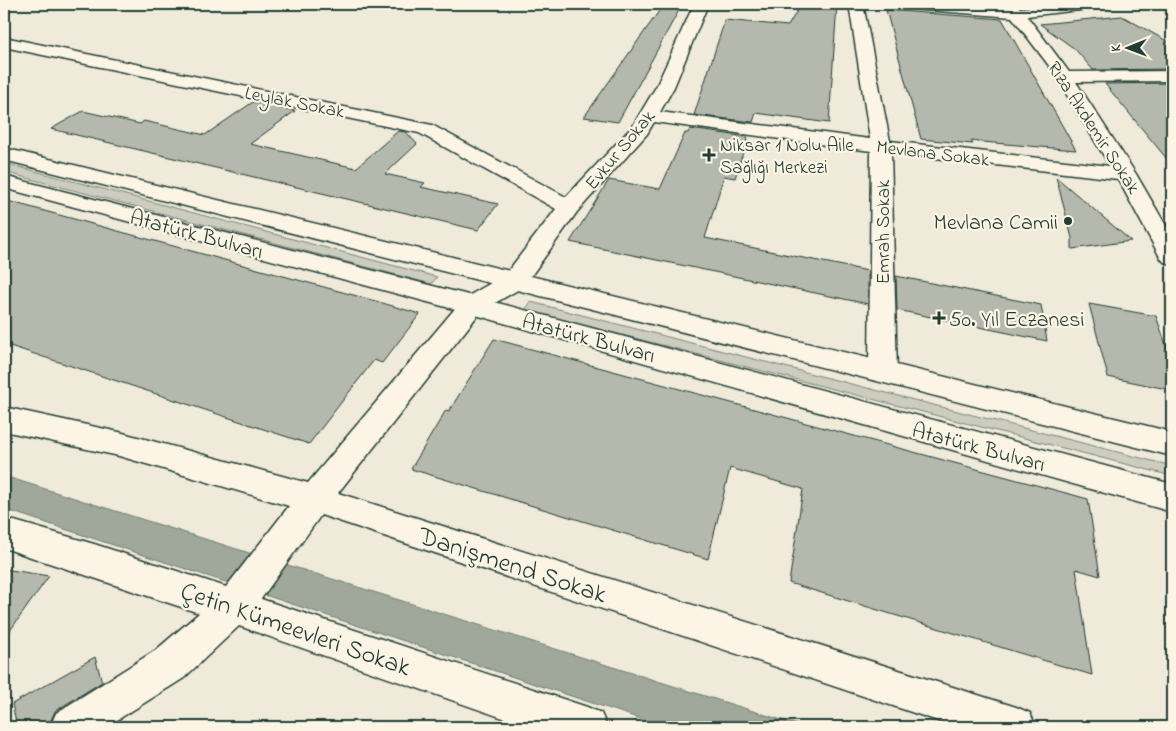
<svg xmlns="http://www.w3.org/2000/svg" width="1176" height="731" font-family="'Indie Flower',sans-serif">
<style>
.green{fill:#cccdbf;stroke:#76857a}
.water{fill:#9fa89a;stroke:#6c7d71}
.building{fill:#b5b9ad;stroke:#1f3d34}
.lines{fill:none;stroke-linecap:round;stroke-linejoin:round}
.minor-casing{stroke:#1f3d34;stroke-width:3}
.major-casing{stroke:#1f3d34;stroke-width:3}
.minor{fill:#fcf5e5;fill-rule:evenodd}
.major{fill:#fcf5e5;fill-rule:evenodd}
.poi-dot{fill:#1f3d34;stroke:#fcf5e5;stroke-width:2}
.labels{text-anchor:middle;stroke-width:4.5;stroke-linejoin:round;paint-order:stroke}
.far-street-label{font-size:19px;fill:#1f3d34;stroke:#fcf5e5}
.far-poi-label{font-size:19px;fill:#1f3d34;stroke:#fcf5e5;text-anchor:start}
.poi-label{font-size:22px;fill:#1f3d34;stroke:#fcf5e5;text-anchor:end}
.street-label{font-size:22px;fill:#1f3d34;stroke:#fcf5e5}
.near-street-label{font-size:26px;fill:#1f3d34;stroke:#fcf5e5}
</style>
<rect width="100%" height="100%" fill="#efeada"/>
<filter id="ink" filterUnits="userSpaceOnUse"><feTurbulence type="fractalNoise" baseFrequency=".02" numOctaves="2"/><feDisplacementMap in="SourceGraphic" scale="10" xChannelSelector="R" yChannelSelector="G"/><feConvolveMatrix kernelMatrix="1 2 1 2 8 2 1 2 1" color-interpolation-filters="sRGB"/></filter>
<g filter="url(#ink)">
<g class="green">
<polygon points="4,163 437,277 431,284 4,172"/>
<polygon points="531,302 1172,466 1172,476 525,310"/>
</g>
<polygon class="water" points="4,476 804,727 665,727 4,509"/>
<g class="building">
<polygon points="664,4 679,10 618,122 584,117"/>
<polygon points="801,4 837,4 829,123 756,113 753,122 694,115 725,20 788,26"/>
<polygon points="886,10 1002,19 1076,150 971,141 973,144 921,139"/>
<polygon points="1122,16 1172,44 1172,69 1093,70 1075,49 1040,24"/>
<polygon points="1172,83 1172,165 1105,84"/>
<polygon points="253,102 295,111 250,144 356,168 398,131 406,132 417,144 385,174 425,183 421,187 498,204 478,230 51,129 83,111 140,124 144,121 205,135"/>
<polygon points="690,129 748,137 735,178 724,176 705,238 868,271 868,304 570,242 609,180 660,189 685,133 688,133"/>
<polygon points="1056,177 1131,241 1072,249 1072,238"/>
<polygon points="4,200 379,302 420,314 382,363 374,360 309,444 4,344"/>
<polygon points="896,276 1041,305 1047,341 897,310"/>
<polygon points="1089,304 1156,316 1172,362 1172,390 1108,377"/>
<polygon points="494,339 1088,499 1100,576 1076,569 1092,675 789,583 803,489 730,468 708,559 411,469 446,410 449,411"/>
<polygon points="4,569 49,576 4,639"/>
<polygon points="95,657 102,682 55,711 48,727 17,727 12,704"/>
</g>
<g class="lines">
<defs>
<polygon id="minor" points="694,4 708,4 674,87 660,112 870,139 849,4 863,4 890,141 1110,166 1050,67 1012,17 901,8 894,4 954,4 1002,7 1000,4 1015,4 1020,8 1061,4 1105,4 1098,8 1027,16 1069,72 1172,71 1172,81 1076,82 1136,174 1172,236 1172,264 1164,262 1160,257 1118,179 891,153 897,372 893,379 883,382 873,379 869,372 871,151 654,122 647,134 577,212 523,287 481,311 338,493 1016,707 1030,713 1036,727 956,727 321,515 261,599 587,707 601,713 607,727 529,727 239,626 184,678 106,727 50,727 56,713 156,650 199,613 4,548 4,518 94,544 226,587 289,506 119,456 4,431 4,407 119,432 308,483 463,299 505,275 556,209 419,133 4,47 4,37 432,125 566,197 632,127 656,87"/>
<g id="major">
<polygon points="4,148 1172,432 1172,456 4,160"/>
<polygon points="4,176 472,296 1172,484 1172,512 472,314 4,188"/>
</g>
</defs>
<use href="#minor" class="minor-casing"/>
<use href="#major" class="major-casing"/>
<use href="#minor" class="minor"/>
<use href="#major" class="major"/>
</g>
</g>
<g class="poi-dot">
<path d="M706.5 147.5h5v5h5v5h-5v5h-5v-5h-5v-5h5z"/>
<circle cx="1068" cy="221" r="5"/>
<path d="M936.5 310.5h5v5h5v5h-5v5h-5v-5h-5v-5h5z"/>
</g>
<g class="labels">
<g class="far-street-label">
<text transform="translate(295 101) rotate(11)" y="7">Leylak Sokak</text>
<text transform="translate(1095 127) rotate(57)" y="7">Rıza Akdemir Sokak</text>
<text transform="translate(619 149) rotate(-50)" y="7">Evkur Sokak</text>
<text transform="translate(933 152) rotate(7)" y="7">Mevlana Sokak</text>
<text transform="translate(882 232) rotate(-90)" y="7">Emrah Sokak</text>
</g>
<g class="far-poi-label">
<text x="720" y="151">Niksar 1 Nolu Aile<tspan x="720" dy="22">Sağlığı Merkezi</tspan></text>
</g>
<g class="poi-label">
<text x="1058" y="229">Mevlana Camii</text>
<text x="949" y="326" text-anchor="start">50. Yıl Eczanesi</text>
</g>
<g class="street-label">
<text transform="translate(197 233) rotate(15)" y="8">Atatürk Bulvarı</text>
<text transform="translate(589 337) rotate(15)" y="8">Atatürk Bulvarı</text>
<text transform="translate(979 446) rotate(15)" y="8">Atatürk Bulvarı</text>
</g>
<g class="near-street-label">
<text transform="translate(513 564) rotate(18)" y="9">Danişmend Sokak</text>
<text transform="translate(296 628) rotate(19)" y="9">Çetin Kümeevleri Sokak</text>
</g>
</g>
<rect width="1176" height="731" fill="none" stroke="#fcf5e5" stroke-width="20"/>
<rect x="10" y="10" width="1156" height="711" fill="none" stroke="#1f3d34" stroke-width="2" filter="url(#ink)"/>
<g transform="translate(1128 48) rotate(269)" stroke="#fcf5e5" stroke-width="4" paint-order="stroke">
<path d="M0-4L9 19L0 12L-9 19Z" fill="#1f3d34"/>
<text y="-8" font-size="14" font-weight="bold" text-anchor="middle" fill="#1f3d34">K</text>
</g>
</svg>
